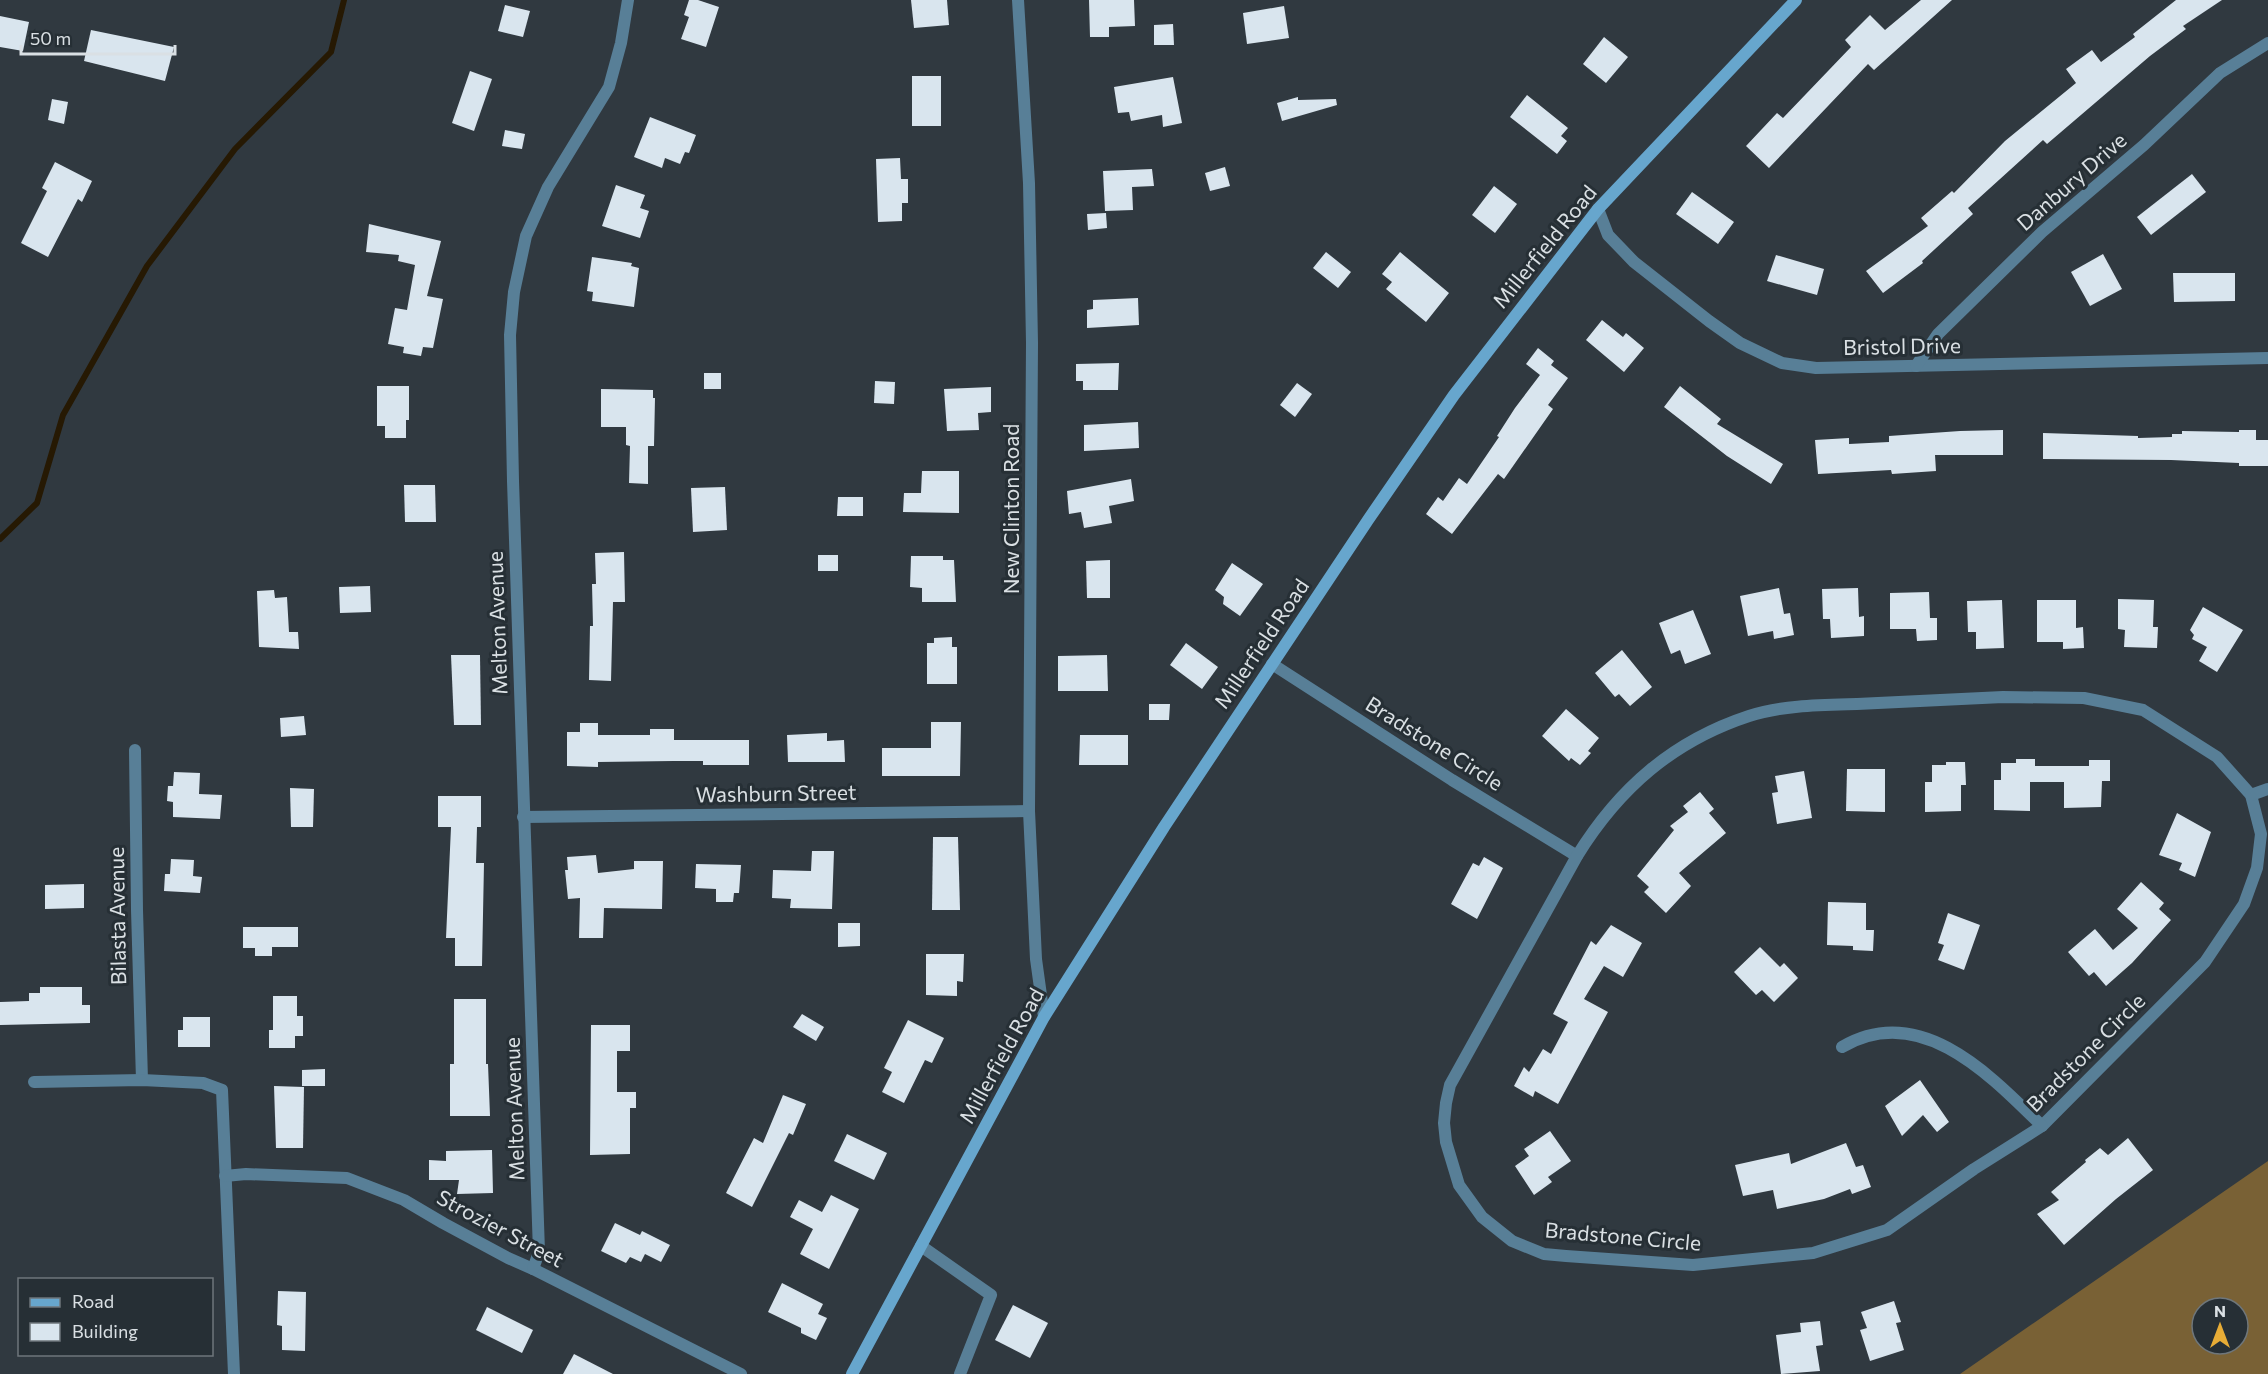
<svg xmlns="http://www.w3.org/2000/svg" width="2268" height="1374" font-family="Commissioner,sans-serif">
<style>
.forest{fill:#796135;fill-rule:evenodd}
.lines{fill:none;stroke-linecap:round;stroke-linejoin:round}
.stream{stroke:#261903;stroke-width:6}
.building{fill:#d9e5ee}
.service{stroke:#587f97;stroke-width:12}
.minor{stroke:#587f97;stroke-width:12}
.tertiary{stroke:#587f97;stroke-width:12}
.secondary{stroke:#67a6cd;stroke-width:12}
.labels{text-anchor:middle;stroke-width:6;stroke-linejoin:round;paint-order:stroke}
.street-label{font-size:21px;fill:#dae0e4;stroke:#262f35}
</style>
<rect width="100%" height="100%" fill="#303940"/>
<path class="forest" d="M2268,1161V1374H1960ZM2202,1308H2238V1344H2202Z"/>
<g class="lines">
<polyline class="stream" points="0,539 37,503 63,415 147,266 235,149 331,52 344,0"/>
</g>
<g class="building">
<polygon points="689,0 698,0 719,7 706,47 681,39 689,17 684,15"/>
<polygon points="911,0 947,0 949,25 914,28"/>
<polygon points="1089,0 1134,0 1135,26 1109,27 1109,37 1090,37"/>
<polygon points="1921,0 1952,0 1874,70 1868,64 1769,168 1746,146 1777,113 1783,118 1851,47 1845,40 1870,15 1885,30"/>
<polygon points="2176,0 2222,0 2183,26 2186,29 2150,56 2047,144 2043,140 1968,208 1973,214 1922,261 1923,263 1883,293 1866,271 1928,226 1921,218 1952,191 1954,193 2005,141 2076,83 2066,69 2092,50 2101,62 2135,37 2133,34"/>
<polygon points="505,5 530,11 523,37 498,31"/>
<polygon points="1284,6 1289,38 1247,44 1243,13"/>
<polygon points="0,16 29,22 23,51 0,47"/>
<polygon points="1173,24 1174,45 1154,45 1154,25"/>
<polygon points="91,30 174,47 165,81 84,61"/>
<polygon points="1604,37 1628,57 1606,83 1583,64"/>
<polygon points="470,71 492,79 474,131 452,123"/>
<rect x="912" y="76" width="29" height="50"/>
<polygon points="1173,77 1182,123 1163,127 1162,115 1131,121 1129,112 1118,113 1114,87"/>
<polygon points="1527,95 1568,128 1561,136 1567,141 1557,154 1510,117"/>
<polygon points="1298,97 1298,100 1336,99 1337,105 1282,121 1277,103"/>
<polygon points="52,99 68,102 64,124 48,120"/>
<polygon points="650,117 696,135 689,153 685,152 680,164 665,158 662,168 634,157"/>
<polygon points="505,130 525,134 522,149 502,146"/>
<polygon points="900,158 901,179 908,179 908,203 902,203 902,221 878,222 876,159"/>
<polygon points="55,162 92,181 82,202 78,199 48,257 21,243 47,191 42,188"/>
<polygon points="1225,167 1230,186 1210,191 1205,173"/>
<polygon points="1152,169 1154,186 1132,187 1133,210 1105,211 1103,171"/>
<polygon points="2192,174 2206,192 2151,235 2137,217"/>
<polygon points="616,185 645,195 640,208 649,211 640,238 602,226"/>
<polygon points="1494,186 1517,204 1495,233 1472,215"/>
<polygon points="1692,192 1734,222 1718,244 1676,214"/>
<polygon points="1106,213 1107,228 1088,230 1087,214"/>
<polygon points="369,224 441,241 427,296 443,299 433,348 423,347 421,356 403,353 404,347 388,344 395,308 407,310 415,265 398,261 399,255 366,252"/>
<polygon points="1326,252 1351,272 1338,288 1313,268"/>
<polygon points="1400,252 1449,293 1426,322 1386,289 1392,282 1382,274"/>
<polygon points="2103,254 2122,289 2090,306 2071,272"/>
<polygon points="1776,255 1824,269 1817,295 1767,281"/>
<polygon points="592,257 632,263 631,266 639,268 634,307 592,301 593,292 587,291"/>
<polygon points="2173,273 2235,273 2235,301 2174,302"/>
<polygon points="1138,298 1139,325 1087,328 1087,310 1093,309 1093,300"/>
<polygon points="1602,320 1623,337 1626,333 1644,348 1624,372 1586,340"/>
<polygon points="1538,348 1554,361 1551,365 1568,378 1548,405 1553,409 1504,479 1498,474 1452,534 1426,514 1438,497 1443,501 1459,478 1467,484 1499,437 1497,436 1515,408 1540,375 1526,364"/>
<polygon points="1119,363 1118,390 1083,390 1083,381 1076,381 1076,364"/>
<rect x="704" y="373" width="17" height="16"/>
<polygon points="875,381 895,382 894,404 874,403"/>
<polygon points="1297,383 1312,394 1295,417 1280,405"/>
<polygon points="377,386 409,386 409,420 406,420 406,438 385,438 385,426 377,426"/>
<polygon points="1680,386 1721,419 1717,424 1783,464 1771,484 1727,456 1664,407"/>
<polygon points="991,387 991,412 978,413 979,430 947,431 944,389"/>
<polygon points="601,389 653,390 653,398 655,398 654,446 648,446 648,484 629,483 630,446 626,445 626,427 601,427"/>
<polygon points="1138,422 1139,448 1084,451 1084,425"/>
<polygon points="2003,430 2003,455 1935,455 1936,471 1892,474 1891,470 1818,474 1815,440 1849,438 1849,444 1889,442 1889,436 1960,431"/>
<polygon points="2239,430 2256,430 2256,440 2268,440 2268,466 2239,466 2239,463 2171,460 2043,459 2043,433 2138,436 2138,438 2172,437 2172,434 2182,434 2182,431 2239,432"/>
<polygon points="922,471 959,471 959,513 903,512 904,493 921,493"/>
<polygon points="1131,479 1134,501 1109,506 1112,523 1084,528 1081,512 1069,514 1067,491"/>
<polygon points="404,485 435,485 436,522 405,522"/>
<polygon points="725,487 727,530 693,532 691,488"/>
<polygon points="838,497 863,497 863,516 837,516"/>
<polygon points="624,552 625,602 613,602 611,681 589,680 590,626 593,626 592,584 596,584 595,553"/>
<rect x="818" y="555" width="20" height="16"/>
<polygon points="911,556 943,556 943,560 954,560 956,602 922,602 922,588 910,587"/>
<polygon points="1110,560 1110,598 1087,598 1086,561"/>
<polygon points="1232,563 1263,584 1240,616 1223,604 1224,597 1215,590"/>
<polygon points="370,586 371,612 340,613 339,587"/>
<polygon points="1779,588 1784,614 1790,613 1794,635 1774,639 1773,631 1748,636 1740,596"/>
<polygon points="1858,588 1859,617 1864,616 1864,636 1831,638 1830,619 1823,619 1822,589"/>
<polygon points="274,590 275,598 287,597 289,632 298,632 299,649 259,647 257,591"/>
<polygon points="1929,592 1930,618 1937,618 1937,640 1917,641 1916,629 1890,629 1890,593"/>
<polygon points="2118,599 2154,600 2153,627 2158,627 2157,648 2124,647 2125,630 2118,629"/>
<polygon points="2002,600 2004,648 1976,649 1976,632 1968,632 1967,601"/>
<polygon points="2037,600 2076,600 2076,628 2083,627 2084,648 2063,649 2063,642 2037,642"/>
<polygon points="2203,607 2243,630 2217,672 2199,661 2207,647 2192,639 2194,635 2190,630"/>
<polygon points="1693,610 1711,654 1685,664 1680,650 1671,654 1659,623"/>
<polygon points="952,637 952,647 957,647 957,684 927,684 927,643 934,643 934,638"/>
<polygon points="1186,643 1218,667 1202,689 1170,665"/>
<polygon points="1622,650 1652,687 1630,706 1619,694 1615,697 1595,673"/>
<polygon points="451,655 480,655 481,725 454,725"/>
<polygon points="1107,655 1108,691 1058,691 1058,656"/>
<polygon points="1149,704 1170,704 1169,720 1149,720"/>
<polygon points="1566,709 1599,738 1588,751 1591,753 1580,765 1571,758 1569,761 1542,736"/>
<polygon points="304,716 306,735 281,737 280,718"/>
<polygon points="931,722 961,722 960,776 882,776 882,748 931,748"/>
<polygon points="580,723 598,723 598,735 650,735 650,729 674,729 674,740 749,740 749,765 703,765 703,761 673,761 598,762 598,767 567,766 567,732 580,732"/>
<polygon points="827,733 827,741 844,740 845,762 788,762 787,735"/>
<polygon points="1080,735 1128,735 1128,765 1079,765"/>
<polygon points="2016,759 2035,759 2035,766 2089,766 2089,760 2110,760 2110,781 2102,781 2101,807 2064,808 2064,782 2030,782 2030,811 1994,810 1994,780 2001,780 2001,763 2016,763"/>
<polygon points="1946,762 1965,762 1966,785 1961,785 1961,811 1925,812 1925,782 1932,782 1932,765 1946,765"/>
<polygon points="1847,769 1885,769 1885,812 1846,811"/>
<polygon points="1804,771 1812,818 1777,824 1772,793 1778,792 1775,776"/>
<polygon points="174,772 200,773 199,794 222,795 220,819 173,817 173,802 167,801 168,786 173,786"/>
<polygon points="290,788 314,789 313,827 291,827"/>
<polygon points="1700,792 1714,809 1709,813 1726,833 1679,873 1691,886 1666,913 1644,892 1649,887 1637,876 1674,830 1670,826 1688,812 1683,806"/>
<polygon points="438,796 481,796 481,827 477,827 476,863 484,863 482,966 455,966 455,938 446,938 451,827 438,827"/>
<polygon points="2177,813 2211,832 2195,877 2179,870 2182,863 2159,855"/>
<polygon points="933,837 958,837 960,910 932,910"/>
<polygon points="812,851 834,851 832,909 790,908 791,899 772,898 773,870 811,871"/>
<polygon points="596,855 598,873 634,869 634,861 663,861 662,909 604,908 603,938 579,938 580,898 568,899 565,870 568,870 567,857"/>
<polygon points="1484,857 1503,868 1477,919 1451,904 1473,863 1479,866"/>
<polygon points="171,859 194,860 193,876 202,877 200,893 164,891 165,874 170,874"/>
<polygon points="696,864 741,865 739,893 734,893 733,902 716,902 716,889 695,888"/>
<polygon points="2141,882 2164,903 2159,909 2171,920 2132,963 2106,986 2094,972 2089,976 2068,952 2095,929 2113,950 2138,928 2117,909"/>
<polygon points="84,884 84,908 45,909 45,885"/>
<polygon points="1828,902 1866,903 1866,930 1874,930 1873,951 1853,950 1853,946 1827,945"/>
<polygon points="1948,913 1980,925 1964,970 1938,960 1944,945 1938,943"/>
<polygon points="838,923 860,923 860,946 838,947"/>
<polygon points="1611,925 1642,943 1623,977 1604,966 1584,999 1608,1012 1558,1104 1535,1091 1533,1097 1514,1086 1524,1067 1529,1072 1543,1049 1551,1054 1568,1022 1553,1014 1591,941 1596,945"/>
<polygon points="243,927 298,927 298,947 272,947 272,956 255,956 255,948 243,948"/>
<polygon points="1760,947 1780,967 1784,963 1798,978 1774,1002 1762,990 1756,995 1734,972"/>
<polygon points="926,954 964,954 963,982 957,981 957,996 926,995"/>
<polygon points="40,987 82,987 82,1005 90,1005 90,1023 0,1025 0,1002 29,1001 29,993 40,993"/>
<polygon points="273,996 297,996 297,1016 303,1016 303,1036 295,1036 295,1048 269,1048 269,1030 273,1030"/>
<polygon points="454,999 486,999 486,1064 488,1064 490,1116 450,1116 450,1064 454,1064"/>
<polygon points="802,1014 824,1027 816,1041 793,1027"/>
<polygon points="183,1017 210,1017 210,1047 178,1047 178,1030 183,1030"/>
<polygon points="908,1020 944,1038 932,1063 925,1060 904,1103 882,1092 892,1072 884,1068"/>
<polygon points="591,1025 630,1025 630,1051 617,1051 617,1092 636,1092 636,1108 630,1108 630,1154 590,1155"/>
<polygon points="325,1069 325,1086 302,1086 302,1070"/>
<polygon points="1920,1080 1949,1122 1937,1132 1923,1115 1902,1136 1885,1106"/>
<polygon points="274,1086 304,1087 303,1148 276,1148"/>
<polygon points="783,1095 806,1104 793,1135 789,1133 752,1207 726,1193 754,1138 763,1143"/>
<polygon points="1550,1131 1571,1161 1548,1177 1552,1182 1534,1195 1515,1166 1529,1156 1524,1149"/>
<polygon points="847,1134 887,1153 874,1180 834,1161"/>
<polygon points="2128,1138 2153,1170 2116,1199 2064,1245 2037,1214 2059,1200 2051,1192 2086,1162 2085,1160 2100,1148 2108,1155"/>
<polygon points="1846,1143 1856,1167 1863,1165 1871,1187 1852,1194 1850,1189 1824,1199 1777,1209 1773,1190 1743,1196 1735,1165 1789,1153 1791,1164"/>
<polygon points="492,1150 493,1193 457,1194 459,1180 429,1180 429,1160 446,1161 446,1151"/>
<polygon points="831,1195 859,1209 829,1269 800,1254 813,1229 790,1217 799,1200 822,1212"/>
<polygon points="615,1223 640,1235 642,1231 670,1245 661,1262 645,1254 641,1262 630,1257 626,1263 601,1251"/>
<polygon points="782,1283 823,1304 818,1314 827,1318 816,1340 801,1333 801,1328 768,1312"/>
<polygon points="278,1291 306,1292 305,1351 282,1350 282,1326 277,1325"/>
<polygon points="1894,1301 1901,1322 1896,1323 1904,1350 1870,1361 1860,1330 1867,1328 1861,1312"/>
<polygon points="1013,1305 1048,1323 1030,1358 995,1340"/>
<polygon points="487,1307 533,1330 522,1353 476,1330"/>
<polygon points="1820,1321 1823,1345 1816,1346 1820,1371 1781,1374 1776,1335 1801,1332 1800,1323"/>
<polygon points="574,1354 613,1374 563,1374"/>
</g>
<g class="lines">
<polyline class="service" points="921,1246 991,1295 960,1374"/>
<g class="minor">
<polyline points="1598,209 1608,235 1634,262 1709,321 1740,343 1782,363 1816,368 2268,358"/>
<polyline points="1916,366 1938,334 2042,232 2144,145 2220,73 2268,43"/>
<polyline points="1272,664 1452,780 1577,856"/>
<path d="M2003,697L2084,698L2143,710L2217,757L2251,795L2261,834L2257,868L2244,904L2205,962L2042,1126L1974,1169L1887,1230L1813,1253L1693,1265L1566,1256L1544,1254L1512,1241L1482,1217L1459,1185L1446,1142L1444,1123L1446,1103L1450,1085L1577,856C1619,788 1673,741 1749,716C1783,705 1822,705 1857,704C1906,702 1954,699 2003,697Z"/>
<polyline points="135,750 137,910 142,1080"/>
<polyline points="2251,795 2268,789"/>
<polyline points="523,817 1029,811"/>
<path d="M1842,1047C1920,1001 1990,1075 2042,1126"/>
<polyline points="34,1082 142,1080 203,1083 222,1090 234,1374"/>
<polyline points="225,1176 246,1174 347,1178 404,1200 443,1223 508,1258 533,1269 741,1374"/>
<polyline points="533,1269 539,1252 513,481 510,335 514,292 526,236 548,187 609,87 621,43 628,0"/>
</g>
<polyline class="tertiary" points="1018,0 1029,183 1032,343 1029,811 1036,959 1044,1017"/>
<polyline class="secondary" points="852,1374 1044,1017 1164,827 1368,520 1454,395 1598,209 1796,0"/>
</g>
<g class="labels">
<g class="street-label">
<text transform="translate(2072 182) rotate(-41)" y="7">Danbury Drive</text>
<text transform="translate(1545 247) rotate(-51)" y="7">Millerfield Road</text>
<text transform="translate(1902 347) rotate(-1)" y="7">Bristol Drive</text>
<text transform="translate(1012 509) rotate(-90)" y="7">New Clinton Road</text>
<text transform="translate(498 623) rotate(-92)" y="7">Melton Avenue</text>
<text transform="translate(1262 644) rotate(-56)" y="7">Millerfield Road</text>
<text transform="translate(1434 744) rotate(32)" y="7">Bradstone Circle</text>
<text transform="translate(776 794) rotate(-1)" y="7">Washburn Street</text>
<text transform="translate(118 916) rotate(-91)" y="7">Bilasta Avenue</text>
<text transform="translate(2086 1053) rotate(-45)" y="7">Bradstone Circle</text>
<text transform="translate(1002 1056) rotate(-61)" y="7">Millerfield Road</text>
<text transform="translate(515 1109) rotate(-92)" y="7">Melton Avenue</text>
<text transform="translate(500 1229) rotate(28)" y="7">Strozier Street</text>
<text transform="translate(1623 1237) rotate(5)" y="7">Bradstone Circle</text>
</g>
</g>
<rect x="18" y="1278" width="195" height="78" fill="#262f35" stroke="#6e767b" stroke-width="1.5"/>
<rect x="30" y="1298" width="30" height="9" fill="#67a6cd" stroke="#6e767b" stroke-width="1.5"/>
<text x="72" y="1308" font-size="18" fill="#dae0e4">Road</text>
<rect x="30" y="1323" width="30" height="18" fill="#d9e5ee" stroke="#6e767b" stroke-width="1.5"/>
<text x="72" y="1338" font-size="18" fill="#dae0e4">Building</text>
<g transform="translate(2220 1326)"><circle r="28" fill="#262f35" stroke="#6e767b" stroke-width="1.5"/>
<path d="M0-4.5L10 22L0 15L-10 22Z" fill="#e7ac36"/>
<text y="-9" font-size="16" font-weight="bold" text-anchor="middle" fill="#dae0e4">N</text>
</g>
<path d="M21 45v9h154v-9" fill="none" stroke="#dae0e4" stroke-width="3"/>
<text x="30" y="45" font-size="18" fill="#dae0e4" stroke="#262f35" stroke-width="4.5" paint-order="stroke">50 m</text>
</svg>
